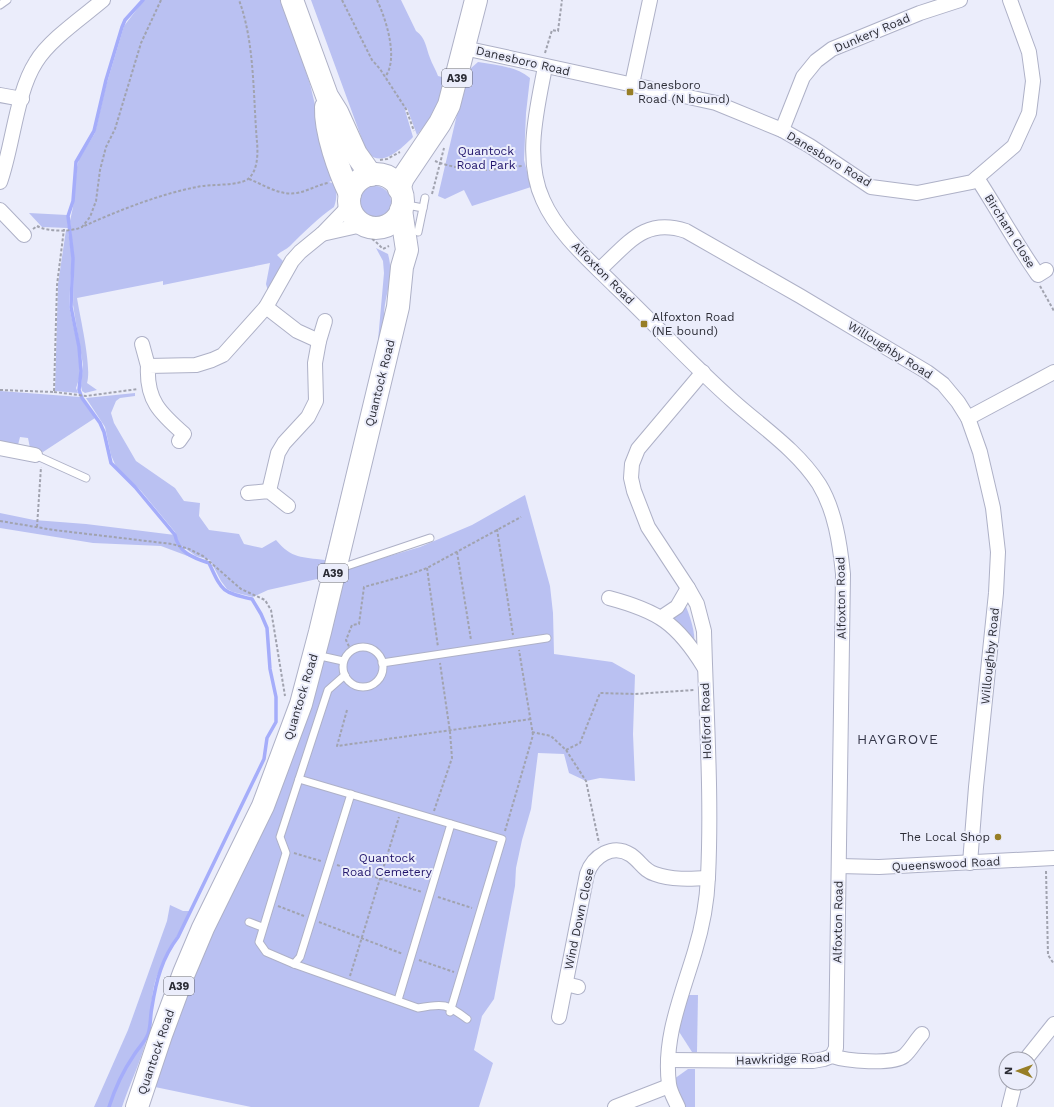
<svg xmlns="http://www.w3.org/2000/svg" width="1054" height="1107" font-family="'Work Sans',sans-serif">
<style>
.green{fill:#bac1f2}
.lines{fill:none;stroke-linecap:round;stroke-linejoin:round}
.stream{stroke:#a5adfa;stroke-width:3.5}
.lane-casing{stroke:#aeb1c7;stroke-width:9}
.street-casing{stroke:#aeb1c7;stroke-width:16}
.primary-casing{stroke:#aeb1c7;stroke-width:24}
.path{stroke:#a1a3af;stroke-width:2;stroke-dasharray:3 2;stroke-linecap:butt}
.lane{stroke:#fff;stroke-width:7}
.street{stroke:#fff;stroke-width:14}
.primary{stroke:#fff;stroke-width:22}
.poi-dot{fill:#977e26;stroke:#ebedfb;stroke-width:1.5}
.labels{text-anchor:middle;stroke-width:4;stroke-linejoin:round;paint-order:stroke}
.shield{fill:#ebedfb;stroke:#656771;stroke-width:1}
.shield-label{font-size:11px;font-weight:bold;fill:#2c2d36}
.street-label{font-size:12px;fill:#2c2d36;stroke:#ebedfb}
.poi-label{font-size:12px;fill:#2c2d36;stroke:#ebedfb;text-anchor:start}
.park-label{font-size:12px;fill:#20146b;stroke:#ebedfb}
.quarter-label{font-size:14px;letter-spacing:1px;fill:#36384a;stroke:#ebedfb}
</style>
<rect width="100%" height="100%" fill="#ebedfb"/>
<g class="green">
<path d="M144,0H282L310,84L333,180L329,182L335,184C337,191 337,199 334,207C318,218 304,232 290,246C286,250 281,251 277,255L283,261L268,291L266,284L270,263L163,285V281L77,298C80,317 92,367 87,383L97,390L85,393L82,391L81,386L83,365L73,305L74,258L70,221L73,207L77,167L79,159L95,133L106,86L124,26Z"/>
<path d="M311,0H401L416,31C426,38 426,48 430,58C432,64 436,70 438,76L446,78L442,95L429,120L417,135L407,108L405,110L413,137C404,146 383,168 369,154C367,151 365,146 363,142Z"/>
<path d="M478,62C496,65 515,66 530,78L526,113L524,160L531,187L472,206L464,190L445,199L438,196L465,80L470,69Z"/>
<circle cx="375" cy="202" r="16"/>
<polygon points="29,213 67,215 68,228 42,227"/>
<polygon points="66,230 68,231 72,257 69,306 78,347 80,376 76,388 78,393 55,391 58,284"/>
<path d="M376,248L388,254C395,279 384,294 384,317C385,322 386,328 386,333L326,577L268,590L253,597L233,592L227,589L221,581L210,560L196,556L179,544L175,532L141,491L117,469L111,455L105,427L86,398L135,393V396L120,398L116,401L111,413L114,423L136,461L175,488L184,501L200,503L199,516L209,530L239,534L244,544L262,548L276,540C292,559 302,557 325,560L365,397L376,363L384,273L383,261Z"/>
<polygon points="0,391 80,397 95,418 43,452 30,448 28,438 20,437 18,445 0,443"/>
<polygon points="525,495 550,586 553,613 554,654 612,662 635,675 633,734 635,781 600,778 586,781 569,773 564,754 538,753 531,809 522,840 516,868 515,886 494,999 482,1016 474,1050 493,1063 479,1107 251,1107 155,1087 193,977 230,894 342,570 420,547 472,525"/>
<polygon points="0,513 34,520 86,524 175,535 176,543 193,558 161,546 93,543 0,528"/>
<path d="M684,602C690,616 696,632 694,647L670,616Z"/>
<path d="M170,905L183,911H190C180,932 168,951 159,971C150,990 152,1014 148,1034C142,1059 130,1083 122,1107H94L128,1030L167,921Z"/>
<polygon points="687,995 698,995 697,1052 692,1052 676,1027"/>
<polygon points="688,1069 695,1069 695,1107 685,1107 674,1079"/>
</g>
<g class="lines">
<path class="stream" d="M109,1107C115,1088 123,1071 134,1055C138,1048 145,1042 148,1034C151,1026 150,1016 152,1007C156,981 162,958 178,937L264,759L267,738L276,722V697L270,669L267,628L261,614L252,599C221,592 222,591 209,563C193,558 178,552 175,535L135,487L111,463L104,432L100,423L82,398L79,390L81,371L79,347L71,307L73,258L68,216L73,201L76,162L94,131L106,80L122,27L125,20L143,0"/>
<defs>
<g id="lane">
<polyline points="0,5 7,0"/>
<polyline points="402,204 423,208 418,232"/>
<polyline points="423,208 425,198"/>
<polyline points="35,455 86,478"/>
<polyline points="338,569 430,538"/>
<circle cx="363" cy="667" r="20"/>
<polyline points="316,655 343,661"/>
<polyline points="382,663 547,638"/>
<path d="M345,675L328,690L280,837L286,853L259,942L266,952L294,964L418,1008C444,1003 447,1004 467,1019"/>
<polyline points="299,779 502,839 450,1012"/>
<polyline points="249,922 262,927"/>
<polyline points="294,964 300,957 351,794"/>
<polyline points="398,1000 451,824"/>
</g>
<g id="street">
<polyline points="464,48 716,103 782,130 810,146 871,187 917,193 972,182 1014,146 1029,113 1033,81 1029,52 1010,0"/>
<path d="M545,67C537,109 524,159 543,200C558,234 590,261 616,287C655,324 692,365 733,401C762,427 797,450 819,484C835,510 840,544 843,574L836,1048L832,1056"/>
<polyline points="632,84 650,0"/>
<polyline points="0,95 22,99"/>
<polyline points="782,130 803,77 816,61 832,49 920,13 960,0"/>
<path d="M977,178C998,210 1016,244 1038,275L1046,270"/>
<path d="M0,182C13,146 16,93 36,62C49,40 83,17 103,0"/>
<polyline points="0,210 24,235"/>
<polyline points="322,234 362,225"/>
<path d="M599,270C628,244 644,217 686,231L800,296L927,372L943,384L958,402L968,418L980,452L993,508L998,552L996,593L976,787L970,863"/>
<polyline points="266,307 297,331 319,341"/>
<polyline points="142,344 148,366"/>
<polyline points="968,418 1054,372"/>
<path d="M179,441L184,434C160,413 146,400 148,366L196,365L212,360L223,355L266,307L292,261L300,252L322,234L350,205"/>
<polyline points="0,448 35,455"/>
<polyline points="269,491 278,453 284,443 308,417 316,401 315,363 319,341 325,321"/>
<polyline points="248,493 269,491 288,506"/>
<path d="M609,598C658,611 677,623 704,667"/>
<polyline points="662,617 677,607 688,588"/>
<polyline points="839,866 879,867 1054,858"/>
<polyline points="566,984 578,987"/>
<path d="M559,1017L587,874C593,856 613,843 631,855C640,861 644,871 655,874C671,880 691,879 708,878"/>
<polyline points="1026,1059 1054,1024"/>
<path d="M668,1060L813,1061L824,1059L832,1056C846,1061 892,1065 904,1056C911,1050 916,1040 922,1034"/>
<polyline points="615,1107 669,1086"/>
<path d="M678,1107C675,1100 670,1092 669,1084C663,1038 682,995 695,951C702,928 707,902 708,877C712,795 706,713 704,631L697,604L688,588L648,527L634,491L631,478L632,464L638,449L703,372"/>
<polyline points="1009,1107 1015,1083"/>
</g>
<g id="primary">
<polyline points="292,0 327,96 337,112 356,154 371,175"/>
<path d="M326,107C325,132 339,171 350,194"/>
<circle cx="376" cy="201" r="27"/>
<polyline points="399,189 403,178 440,123 449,105 476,0"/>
<polyline points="137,1107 161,1035 184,973 203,928 263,806 301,704 320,632 398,307 402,267 407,250 401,210"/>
</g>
</defs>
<use href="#lane" class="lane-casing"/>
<use href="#street" class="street-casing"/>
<use href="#primary" class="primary-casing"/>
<g class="path">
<path d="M161,0L141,43L115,129L106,147L100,170L96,201L90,217L82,227C117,211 160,194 197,187C209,184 240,186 248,179C258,171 258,153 257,142C253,97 255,43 239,0"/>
<polyline points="342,0 372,60 380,69 406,109 414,131"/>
<path d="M377,0C386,19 399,59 385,77"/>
<polyline points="545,53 552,30 558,31 562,0"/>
<polyline points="380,160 387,159 400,152"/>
<path d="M435,161C449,167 470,170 485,170C498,170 509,166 523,166"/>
<path d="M249,179C264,185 280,196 297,193C308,191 317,185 328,183"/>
<polyline points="432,194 444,148"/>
<path d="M33,229L37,226C48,232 71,232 82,227"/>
<polyline points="368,236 375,241 383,249 389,246"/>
<polyline points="1040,286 1054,311"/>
<polyline points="0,390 54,392 57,285 64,229"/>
<polyline points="54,392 86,396 138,389"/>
<polyline points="0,521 54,530 172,544 189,549 203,556 241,589 265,600 271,610 285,696"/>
<polyline points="37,527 41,467"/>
<polyline points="497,529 513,635"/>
<polyline points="457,552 471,640"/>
<polyline points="427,568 438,647"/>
<polyline points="351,651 346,640 352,625 359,624 364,587 408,575 427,568 521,517"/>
<polyline points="347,710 337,746 531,719"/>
<polyline points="532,732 551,736 566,750 586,781 599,843"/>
<polyline points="566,750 580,743 600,693 635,694 694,690"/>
<polyline points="434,811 452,758 450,732 440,663"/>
<polyline points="505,831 533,735 519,650"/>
<polyline points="294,853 321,861"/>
<polyline points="337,865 422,892"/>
<polyline points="1046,871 1048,955 1054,964"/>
<polyline points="438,897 472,908"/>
<polyline points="278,906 304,916"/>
<polyline points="319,922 403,954"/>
<polyline points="419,960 454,972"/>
<polyline points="350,976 399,817"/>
</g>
<use href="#lane" class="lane"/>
<use href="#street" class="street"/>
<use href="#primary" class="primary"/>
</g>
<g class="poi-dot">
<rect x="626" y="88" width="8" height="8" rx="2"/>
<rect x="640" y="320" width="8" height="8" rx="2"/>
<circle cx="998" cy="837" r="4"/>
</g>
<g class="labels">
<g class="shield">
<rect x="442" y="69" width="30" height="18" rx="3"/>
<rect x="318" y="564" width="30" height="18" rx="3"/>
<rect x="164" y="977" width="30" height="18" rx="3"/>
</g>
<g class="shield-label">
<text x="457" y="82">A39</text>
<text x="333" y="577">A39</text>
<text x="179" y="990">A39</text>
</g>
<g class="street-label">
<text transform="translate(872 33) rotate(-23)" y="4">Dunkery Road</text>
<text transform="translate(523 61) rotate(13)" y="4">Danesboro Road</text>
<text transform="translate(829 159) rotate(31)" y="4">Danesboro Road</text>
<text transform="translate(1010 231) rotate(58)" y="4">Bircham Close</text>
<text transform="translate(603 273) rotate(45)" y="4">Alfoxton Road</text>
<text transform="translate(890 350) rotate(32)" y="4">Willoughby Road</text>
<text transform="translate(380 383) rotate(-76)" y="4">Quantock Road</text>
<text transform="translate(841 598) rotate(-91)" y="4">Alfoxton Road</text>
<text transform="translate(990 656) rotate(-84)" y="4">Willoughby Road</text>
<text transform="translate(301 697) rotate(-73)" y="4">Quantock Road</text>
<text transform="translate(706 721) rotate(-92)" y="4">Holford Road</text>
<text transform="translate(946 864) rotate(-3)" y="4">Queenswood Road</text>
<text transform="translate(579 919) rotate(-78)" y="4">Wind Down Close</text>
<text transform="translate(838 922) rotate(-89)" y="4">Alfoxton Road</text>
<text transform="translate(156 1052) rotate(-71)" y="4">Quantock Road</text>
<text transform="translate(783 1059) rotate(-2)" y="4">Hawkridge Road</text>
</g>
<g class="poi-label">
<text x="638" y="89">Danesboro<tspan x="638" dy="14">Road (N bound)</tspan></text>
<text x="652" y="321">Alfoxton Road<tspan x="652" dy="14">(NE bound)</tspan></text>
<text x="990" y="841" text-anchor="end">The Local Shop</text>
</g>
<g class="park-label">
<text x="486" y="155">Quantock<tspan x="486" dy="14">Road Park</tspan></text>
<text x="387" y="862">Quantock<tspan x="387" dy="14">Road Cemetery</tspan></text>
</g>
<g class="quarter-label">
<text x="898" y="744">HAYGROVE</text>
</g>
</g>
<g transform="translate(1018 1071) rotate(271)"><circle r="19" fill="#ebedfb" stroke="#9fa0ac"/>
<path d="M0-3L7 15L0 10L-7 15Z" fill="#977e26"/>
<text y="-6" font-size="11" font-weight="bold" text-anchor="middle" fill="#2c2d36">N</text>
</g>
</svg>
